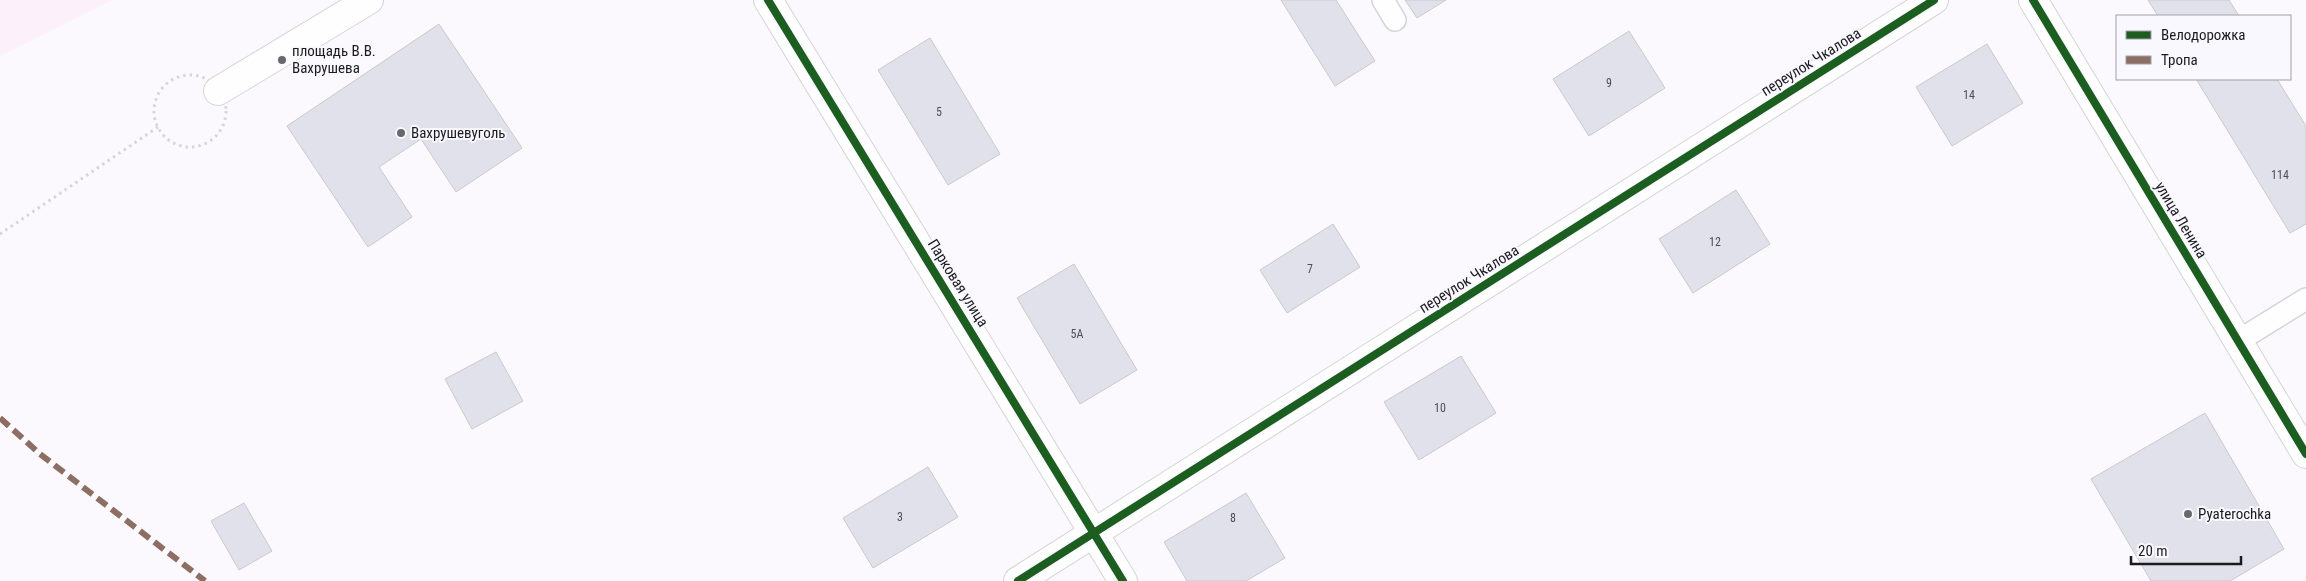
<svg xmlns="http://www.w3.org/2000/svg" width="2306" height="581" font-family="'Roboto Condensed',sans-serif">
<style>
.industrial{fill:#fcf0fb}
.building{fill:#e1e1eb;stroke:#cac9cc}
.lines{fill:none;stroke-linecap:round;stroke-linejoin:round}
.lane-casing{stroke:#d5d4d8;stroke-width:24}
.street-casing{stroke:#d5d4d8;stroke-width:30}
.secondary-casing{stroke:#d5d4d8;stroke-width:30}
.path{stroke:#d6d6d7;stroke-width:3;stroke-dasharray:2.5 4;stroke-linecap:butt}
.lane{stroke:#fefeff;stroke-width:21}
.street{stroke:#fefeff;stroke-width:28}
.secondary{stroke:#fefeff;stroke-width:28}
.quiet{stroke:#8d6e63;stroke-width:6;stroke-dasharray:12 6;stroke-linecap:butt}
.cycleway-casing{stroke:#faf8ff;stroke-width:11}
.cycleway{stroke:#1b5e20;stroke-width:8}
.poi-dot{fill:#69686c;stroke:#faf8ff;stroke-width:2}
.labels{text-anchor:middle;stroke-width:4;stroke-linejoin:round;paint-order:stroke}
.number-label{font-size:12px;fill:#4e4e53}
.poi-label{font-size:15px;fill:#1b1a1d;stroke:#faf8ff;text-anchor:start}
.street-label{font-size:15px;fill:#1b1a1d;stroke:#faf8ff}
</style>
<rect width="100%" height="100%" fill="#fbf9fe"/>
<polygon class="industrial" points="0,0 112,0 0,56"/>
<g class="building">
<polygon points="1281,0 1336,0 1375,61 1335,86"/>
<polygon points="1405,0 1446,0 1417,18"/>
<polygon points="2148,0 2229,0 2239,16 2158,16"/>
<polygon points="439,24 522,148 456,192 421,139 379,167 412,217 368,247 287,126"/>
<polygon points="1629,31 1665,88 1589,136 1553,79"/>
<polygon points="930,38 1000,154 948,185 878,70"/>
<polygon points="1987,44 2023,103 1952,146 1916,87"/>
<polygon points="2196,79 2277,79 2306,126 2306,224 2290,233"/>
<polygon points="1736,190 1770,244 1693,293 1659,239"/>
<polygon points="1333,224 1360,267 1287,313 1260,270"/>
<polygon points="1074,264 1137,370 1080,404 1017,298"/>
<polygon points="496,352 523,401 472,429 445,379"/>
<polygon points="1461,356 1496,413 1419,460 1384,402"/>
<polygon points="2205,413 2284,549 2230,581 2151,581 2091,479"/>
<polygon points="928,467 958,517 873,568 843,518"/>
<polygon points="1246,493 1285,558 1246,581 1187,581 1164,542"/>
<polygon points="244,503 272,551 239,570 211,521"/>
</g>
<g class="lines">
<defs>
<g id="lane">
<polyline points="1383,0 1395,20"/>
<polyline points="2238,341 2306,299"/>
</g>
<g id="street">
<polyline points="768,0 1123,581"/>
<polyline points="218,91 369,0"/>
<polyline points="1018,581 1934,0"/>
</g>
<polyline id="secondary" points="2033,0 2306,454"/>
</defs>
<use href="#lane" class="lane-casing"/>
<use href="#street" class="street-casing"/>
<use href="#secondary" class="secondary-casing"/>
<g class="path">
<circle cx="190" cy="111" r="36"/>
<polyline points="0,234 158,127"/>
</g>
<use href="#lane" class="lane"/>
<use href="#street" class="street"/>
<use href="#secondary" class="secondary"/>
<polyline class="quiet" points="0,418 40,454 205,581"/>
<defs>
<g id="cycleway">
<polyline points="768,0 1123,581"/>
<polyline points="2033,0 2306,454"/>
<polyline points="1018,581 1934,0"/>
</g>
</defs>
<use href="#cycleway" class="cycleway-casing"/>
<use href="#cycleway" class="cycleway"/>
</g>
<g class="poi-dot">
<circle cx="282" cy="60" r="5"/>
<circle cx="401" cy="133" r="5"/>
<circle cx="2188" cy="514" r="5"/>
</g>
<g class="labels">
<g class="number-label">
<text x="1609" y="87">9</text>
<text x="1969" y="99">14</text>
<text x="939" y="116">5</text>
<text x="2280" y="179">114</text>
<text x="1715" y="246">12</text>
<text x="1310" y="273">7</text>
<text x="1077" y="338">5А</text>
<text x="1440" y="412">10</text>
<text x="900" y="521">3</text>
<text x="1233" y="522">8</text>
</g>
<g class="poi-label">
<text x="292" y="56">площадь В.В.<tspan x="292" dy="17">Вахрушева</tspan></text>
<text x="411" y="138">Вахрушевуголь</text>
<text x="2198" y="519">Pyaterochka</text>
</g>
<g class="street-label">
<text transform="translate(1811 62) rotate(-32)" y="5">переулок Чкалова</text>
<text transform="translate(2181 220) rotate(59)" y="5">улица Ленина</text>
<text transform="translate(1469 279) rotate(-32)" y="5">переулок Чкалова</text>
<text transform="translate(958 283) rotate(58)" y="5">Парковая улица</text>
</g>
</g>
<rect x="2116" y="15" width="175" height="65" fill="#faf8ff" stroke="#a19fa5"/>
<rect x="2126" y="31" width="25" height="8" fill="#1b5e20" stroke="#a19fa5"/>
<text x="2161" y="40" font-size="15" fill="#1b1a1d">Велодорожка</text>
<rect x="2126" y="56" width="25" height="8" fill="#8d6e63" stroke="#a19fa5"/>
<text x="2161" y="65" font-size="15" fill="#1b1a1d">Тропа</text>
<path d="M2131 556v8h110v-8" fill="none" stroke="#1b1a1d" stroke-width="2.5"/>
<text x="2138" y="556" font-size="15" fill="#1b1a1d" stroke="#faf8ff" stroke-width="4" paint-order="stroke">20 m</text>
</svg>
